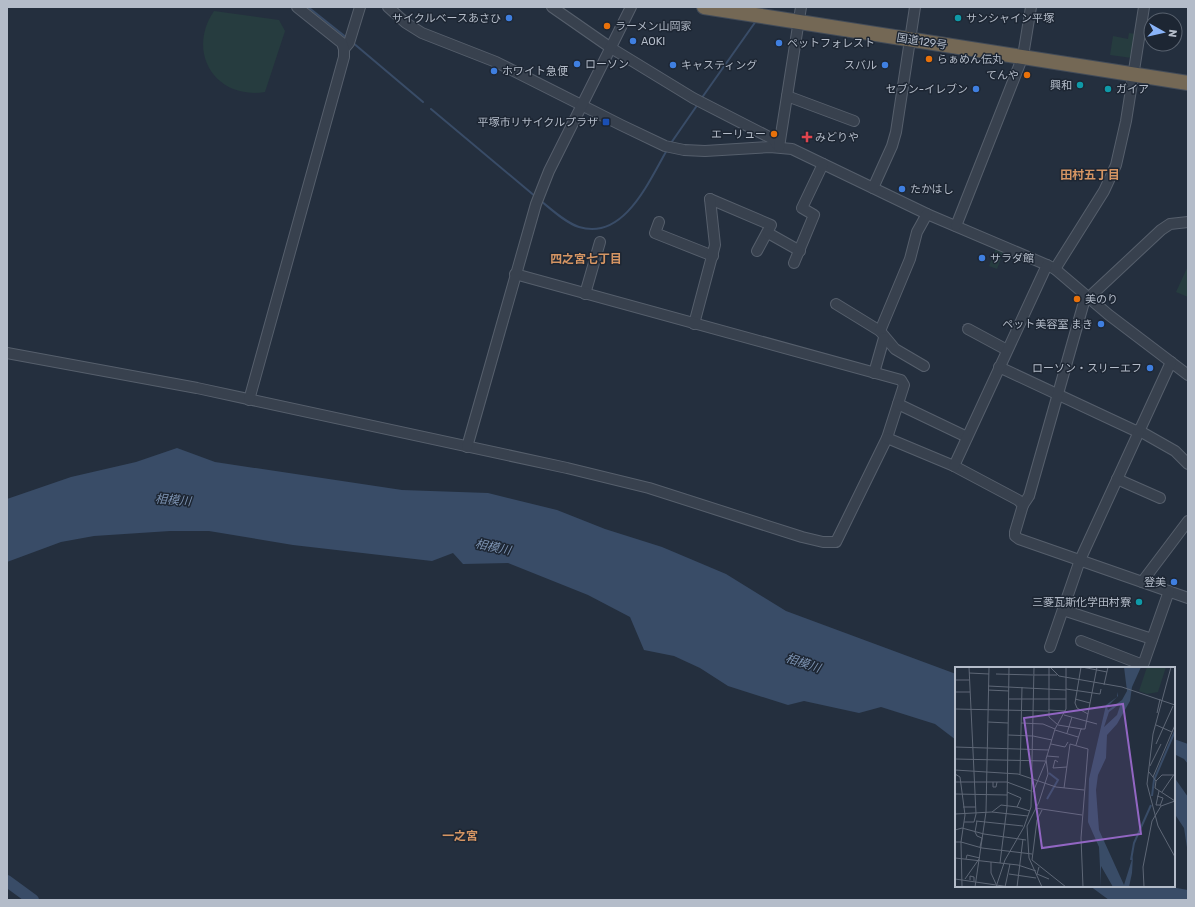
<svg xmlns="http://www.w3.org/2000/svg" width="1195" height="907" font-family="Rubik,'Noto Sans JP',sans-serif">
<style>
.green{fill:#263c3f}
.water{fill:#394c67}
.lines{fill:none;stroke-linecap:round;stroke-linejoin:round}
.stream{stroke:#394c67;stroke-width:2}
.river{stroke:#394c67;stroke-width:12}
.minor-casing{stroke:#565f6c;stroke-width:12}
.highway-casing{stroke:#434c59;stroke-width:16}
.minor{stroke:#38414e;stroke-width:10}
.highway{stroke:#746855;stroke-width:14}
.shop-dot{fill:#3f7fe0;stroke:#1d2633;stroke-width:1.5}
.culture-dot{fill:#0f9aa8;stroke:#1d2633;stroke-width:1.5}
.food-dot{fill:#e8710a;stroke:#1d2633;stroke-width:1.5}
.transit-dot{fill:#1a4fb4;stroke:#1d2633;stroke-width:1.5}
.health-dot{fill:#e0444e;stroke:#1d2633;stroke-width:1.5}
.labels{text-anchor:middle;stroke-width:3;stroke-linejoin:round;paint-order:stroke}
.poi-label{font-size:11px;fill:#b4bcc9;stroke:#1d2633;text-anchor:start}
.street-label{font-size:11px;fill:#b4bcc9;stroke:#1d2633}
.neighbourhood-label{font-size:12px;font-weight:bold;fill:#d59563;stroke:#1d2633}
.water-label{font-size:12px;font-style:italic;fill:#7c92b1;stroke:#1d2633}
.inset-river{fill:none;stroke:#394c67;stroke-width:2}
.inset-road{fill:none;stroke:#5e6776;stroke-width:1}
.view{fill:#9266c3;fill-opacity:0.15;stroke:#9266c3;stroke-width:2}
.inset-edge{fill:none;stroke:#b4bcc9;stroke-width:2}
</style>
<rect width="100%" height="100%" fill="#242f3e"/>
<g class="green">
<path d="M214,11L279,20L285,31L265,92C215,100 186,52 214,11Z"/>
<polygon points="1129,33 1136,34 1132,58 1110,55 1113,36 1128,39"/>
<polygon points="996,248 1004,251 997,269 989,266"/>
<polygon points="1188,266 1188,297 1176,292"/>
</g>
<g class="water">
<polygon points="177,448 215,462 402,490 488,493 557,510 605,529 662,547 726,574 786,611 956,674 956,740 935,724 881,707 859,713 804,701 788,705 728,686 700,668 674,656 644,650 630,617 588,595 508,563 463,564 453,553 432,561 293,545 209,531 170,531 94,536 61,542 7,562 7,499 71,477 136,462"/>
<polygon points="1174,739 1188,744 1188,764 1184,759 1174,754"/>
<polygon points="1174,777 1188,797 1188,854 1184,828 1174,813"/>
<polygon points="1090,886 1165,886 1188,890 1188,900 1109,900"/>
</g>
<g class="lines">
<g class="stream">
<polyline points="308,7 347,38"/>
<polyline points="352,42 423,102"/>
<polyline points="701,99 756,21"/>
<polyline points="431,109 536,197"/>
<polyline points="671,143 698,104"/>
<path d="M541,201C552,210 566,223 579,227C624,241 649,181 667,150"/>
</g>
<polyline class="river" points="7,881 33,900"/>
<defs>
<g id="minor">
<polyline points="388,7 406,23 422,33 496,62 621,125 665,146 684,150 705,151 770,147 792,149 927,214 1047,265 1055,269 1109,315 1188,375"/>
<polyline points="552,7 611,48 693,98 773,139 779,147"/>
<polyline points="344,49 349,43 360,7"/>
<polyline points="787,96 854,121"/>
<polyline points="779,147 801,7"/>
<polyline points="873,188 892,146 896,132 915,7"/>
<polyline points="710,199 771,225 757,251"/>
<polyline points="659,222 655,233 713,256"/>
<polyline points="956,226 1023,56 1031,7"/>
<polyline points="768,233 800,251"/>
<polyline points="794,263 814,215 802,208 823,164"/>
<polyline points="1055,269 1104,191 1116,165 1126,121 1144,7"/>
<polyline points="585,294 600,242"/>
<polyline points="836,304 880,331"/>
<polyline points="694,324 715,245 710,199"/>
<polyline points="968,329 1007,350"/>
<polyline points="7,353 197,388 567,468 649,488 802,537 823,542 836,542 887,438 904,385 901,380 515,274"/>
<polyline points="924,366 895,349 880,331 910,259 917,232 927,214"/>
<polyline points="999,367 1138,432"/>
<polyline points="874,373 884,338"/>
<polyline points="249,400 344,57 344,49 342,43 297,7"/>
<polyline points="898,404 967,437"/>
<polyline points="1138,430 1175,451 1188,464"/>
<polyline points="887,438 954,466 1018,500 1023,505 1015,532 1015,536 1019,539 1188,598"/>
<polyline points="467,447 536,204 549,171 631,7"/>
<polyline points="954,466 1047,265"/>
<polyline points="1117,479 1160,498"/>
<polyline points="1023,505 1029,496 1084,302 1161,230 1170,224 1188,222"/>
<polyline points="1142,582 1188,521"/>
<polyline points="1063,610 1152,639"/>
<polyline points="1081,641 1143,665"/>
<polyline points="1050,647 1080,560 1171,362"/>
<polyline points="1142,668 1169,591"/>
</g>
<polyline id="highway" points="704,7 1188,83"/>
</defs>
<use href="#minor" class="minor-casing"/>
<use href="#highway" class="highway-casing"/>
<use href="#minor" class="minor"/>
<use href="#highway" class="highway"/>
</g>
<g class="shop-dot">
<circle cx="509" cy="18" r="4"/>
<circle cx="633" cy="41" r="4"/>
<circle cx="779" cy="43" r="4"/>
<circle cx="577" cy="64" r="4"/>
<circle cx="673" cy="65" r="4"/>
<circle cx="885" cy="65" r="4"/>
<circle cx="494" cy="71" r="4"/>
<circle cx="976" cy="89" r="4"/>
<circle cx="902" cy="189" r="4"/>
<circle cx="982" cy="258" r="4"/>
<circle cx="1101" cy="324" r="4"/>
<circle cx="1150" cy="368" r="4"/>
<circle cx="1174" cy="582" r="4"/>
</g>
<g class="culture-dot">
<circle cx="958" cy="18" r="4"/>
<circle cx="1080" cy="85" r="4"/>
<circle cx="1108" cy="89" r="4"/>
<circle cx="1139" cy="602" r="4"/>
</g>
<g class="food-dot">
<circle cx="607" cy="26" r="4"/>
<circle cx="929" cy="59" r="4"/>
<circle cx="1027" cy="75" r="4"/>
<circle cx="774" cy="134" r="4"/>
<circle cx="1077" cy="299" r="4"/>
</g>
<rect class="transit-dot" x="602" y="118" width="8" height="8" rx="2"/>
<path class="health-dot" d="M805 131h4v4h4v4h-4v4h-4v-4h-4v-4h4z"/>
<g class="labels">
<g class="poi-label">
<text x="501" y="22" text-anchor="end">サイクルベースあさひ</text>
<text x="966" y="22">サンシャイン平塚</text>
<text x="615" y="30">ラーメン山岡家</text>
<text x="641" y="45">AOKI</text>
<text x="787" y="47">ペットフォレスト</text>
<text x="937" y="63">らぁめん伝丸</text>
<text x="585" y="68">ローソン</text>
<text x="681" y="69">キャスティング</text>
<text x="877" y="69" text-anchor="end">スバル</text>
<text x="502" y="75">ホワイト急便</text>
<text x="1019" y="79" text-anchor="end">てんや</text>
<text x="1072" y="89" text-anchor="end">興和</text>
<text x="968" y="93" text-anchor="end">セブン-イレブン</text>
<text x="1116" y="93">ガイア</text>
<text x="598" y="126" text-anchor="end">平塚市リサイクルプラザ</text>
<text x="766" y="138" text-anchor="end">エーリュー</text>
<text x="815" y="141">みどりや</text>
<text x="910" y="193">たかはし</text>
<text x="990" y="262">サラダ館</text>
<text x="1085" y="303">美のり</text>
<text x="1093" y="328" text-anchor="end">ペット美容室 まき</text>
<text x="1142" y="372" text-anchor="end">ローソン・スリーエフ</text>
<text x="1166" y="586" text-anchor="end">登美</text>
<text x="1131" y="606" text-anchor="end">三菱瓦斯化学田村寮</text>
</g>
<g class="street-label">
<text transform="translate(922 41) rotate(9)" y="4">国道129号</text>
</g>
<g class="neighbourhood-label">
<text x="1090" y="179">田村五丁目</text>
<text x="586" y="263">四之宮七丁目</text>
<text x="460" y="840">一之宮</text>
</g>
<g class="water-label">
<text transform="translate(173 500) rotate(5)" y="4">相模川</text>
<text transform="translate(493 547) rotate(12)" y="4">相模川</text>
<text transform="translate(803 663) rotate(18)" y="4">相模川</text>
</g>
</g>
<g transform="translate(955 667)">
<rect width="220" height="220" fill="#242f3e"/>
<path d="M192,0H211L203,25L192,27L184,24Z" fill="#263c3f"/>
<path d="M169,0H186L177,20L175,34L162,57L152,68L151,91L143,108L141,123L144,163L169,218L178,189L177,206L174,220H158L146,199V220L144,180L133,155L134,112L151,38L162,30V25L163,29L152,40L153,43L167,33L172,24ZM166,36L162,48L149,60L154,45Z" fill="#394c67" fill-rule="evenodd"/>
<path class="inset-river" d="M197,129L199,113L220,64M92,132L103,113L94,106M176,193L179,176L196,138"/>
<path class="inset-road" d="M94,0V50L103,58L127,62M95,0L104,9L167,20L220,38M126,0L120,36L122,41L133,47M127,0L152,5M216,0L198,67L192,117L203,159L220,190M14,6L34,7M41,7L78,8M79,8H102M0,13H14M149,18L153,0M33,19L111,23M111,22L145,27L146,22M33,23L54,24M0,25H15M54,32H111M120,32L135,36M0,42L93,44M93,43L111,44M202,46L205,32M109,48L142,57M33,55L53,56M66,56L88,57L100,62M201,58L217,65M100,63L123,70M112,66L117,50M53,68L78,69L97,73M96,77L110,80L113,75M201,77L218,39M121,78L126,62H130L142,0M0,80L94,83M92,89L104,90M0,92L91,94L78,125M103,95L100,93L98,101L112,100M195,99L206,77M0,103L63,107L101,120L129,123M194,105L201,114L200,121L220,134M0,107L5,110L10,148L6,175L27,181L77,187M65,107L67,20M198,110L220,58M201,114L207,108H218M0,115H52L76,124M38,115V120H41L42,115M109,121L115,77L133,82L126,171L128,220M204,124L201,138H205M207,125L220,106M0,127L52,128M202,129L208,131L205,139M8,140H21M62,140L75,144M80,141L127,148M87,143L82,153L77,193L111,220M37,145L46,138L62,140L66,131L52,125M0,147L37,145L73,149M21,154L68,159M22,154L20,165L22,169L27,171L25,180M9,155H19L21,147L14,0M0,163L7,161L29,167L71,173M0,175H6L7,220M0,191L63,198L81,204M11,192L12,188L25,191M36,195V206L41,217M45,196L52,140L54,0M84,200L82,207L94,212M54,207L81,211M0,212L55,220M10,212L24,192M15,213V209L19,210V214M20,220L31,145L34,0M41,220L50,193L69,160L76,140L79,0M50,220L55,197M62,220L68,172M87,220L74,191L72,159L84,135L93,107L91,92L100,62L111,42V0M189,220L188,200L197,154L206,139L220,134"/>
<path class="view" d="M168,37L186,167L87,181L69,51Z"/>
<rect width="220" height="220" class="inset-edge"/>
</g>
<rect width="1195" height="907" fill="none" stroke="#b4bcc9" stroke-width="16"/>
<g transform="translate(1163 32) rotate(98)"><circle r="19" fill="#1d2633" stroke="#59626f"/>
<path d="M0-3L7 15L0 10L-7 15Z" fill="#8ab4f8"/>
<text y="-6" font-size="11" font-weight="bold" text-anchor="middle" fill="#b4bcc9">N</text>
</g>
</svg>
